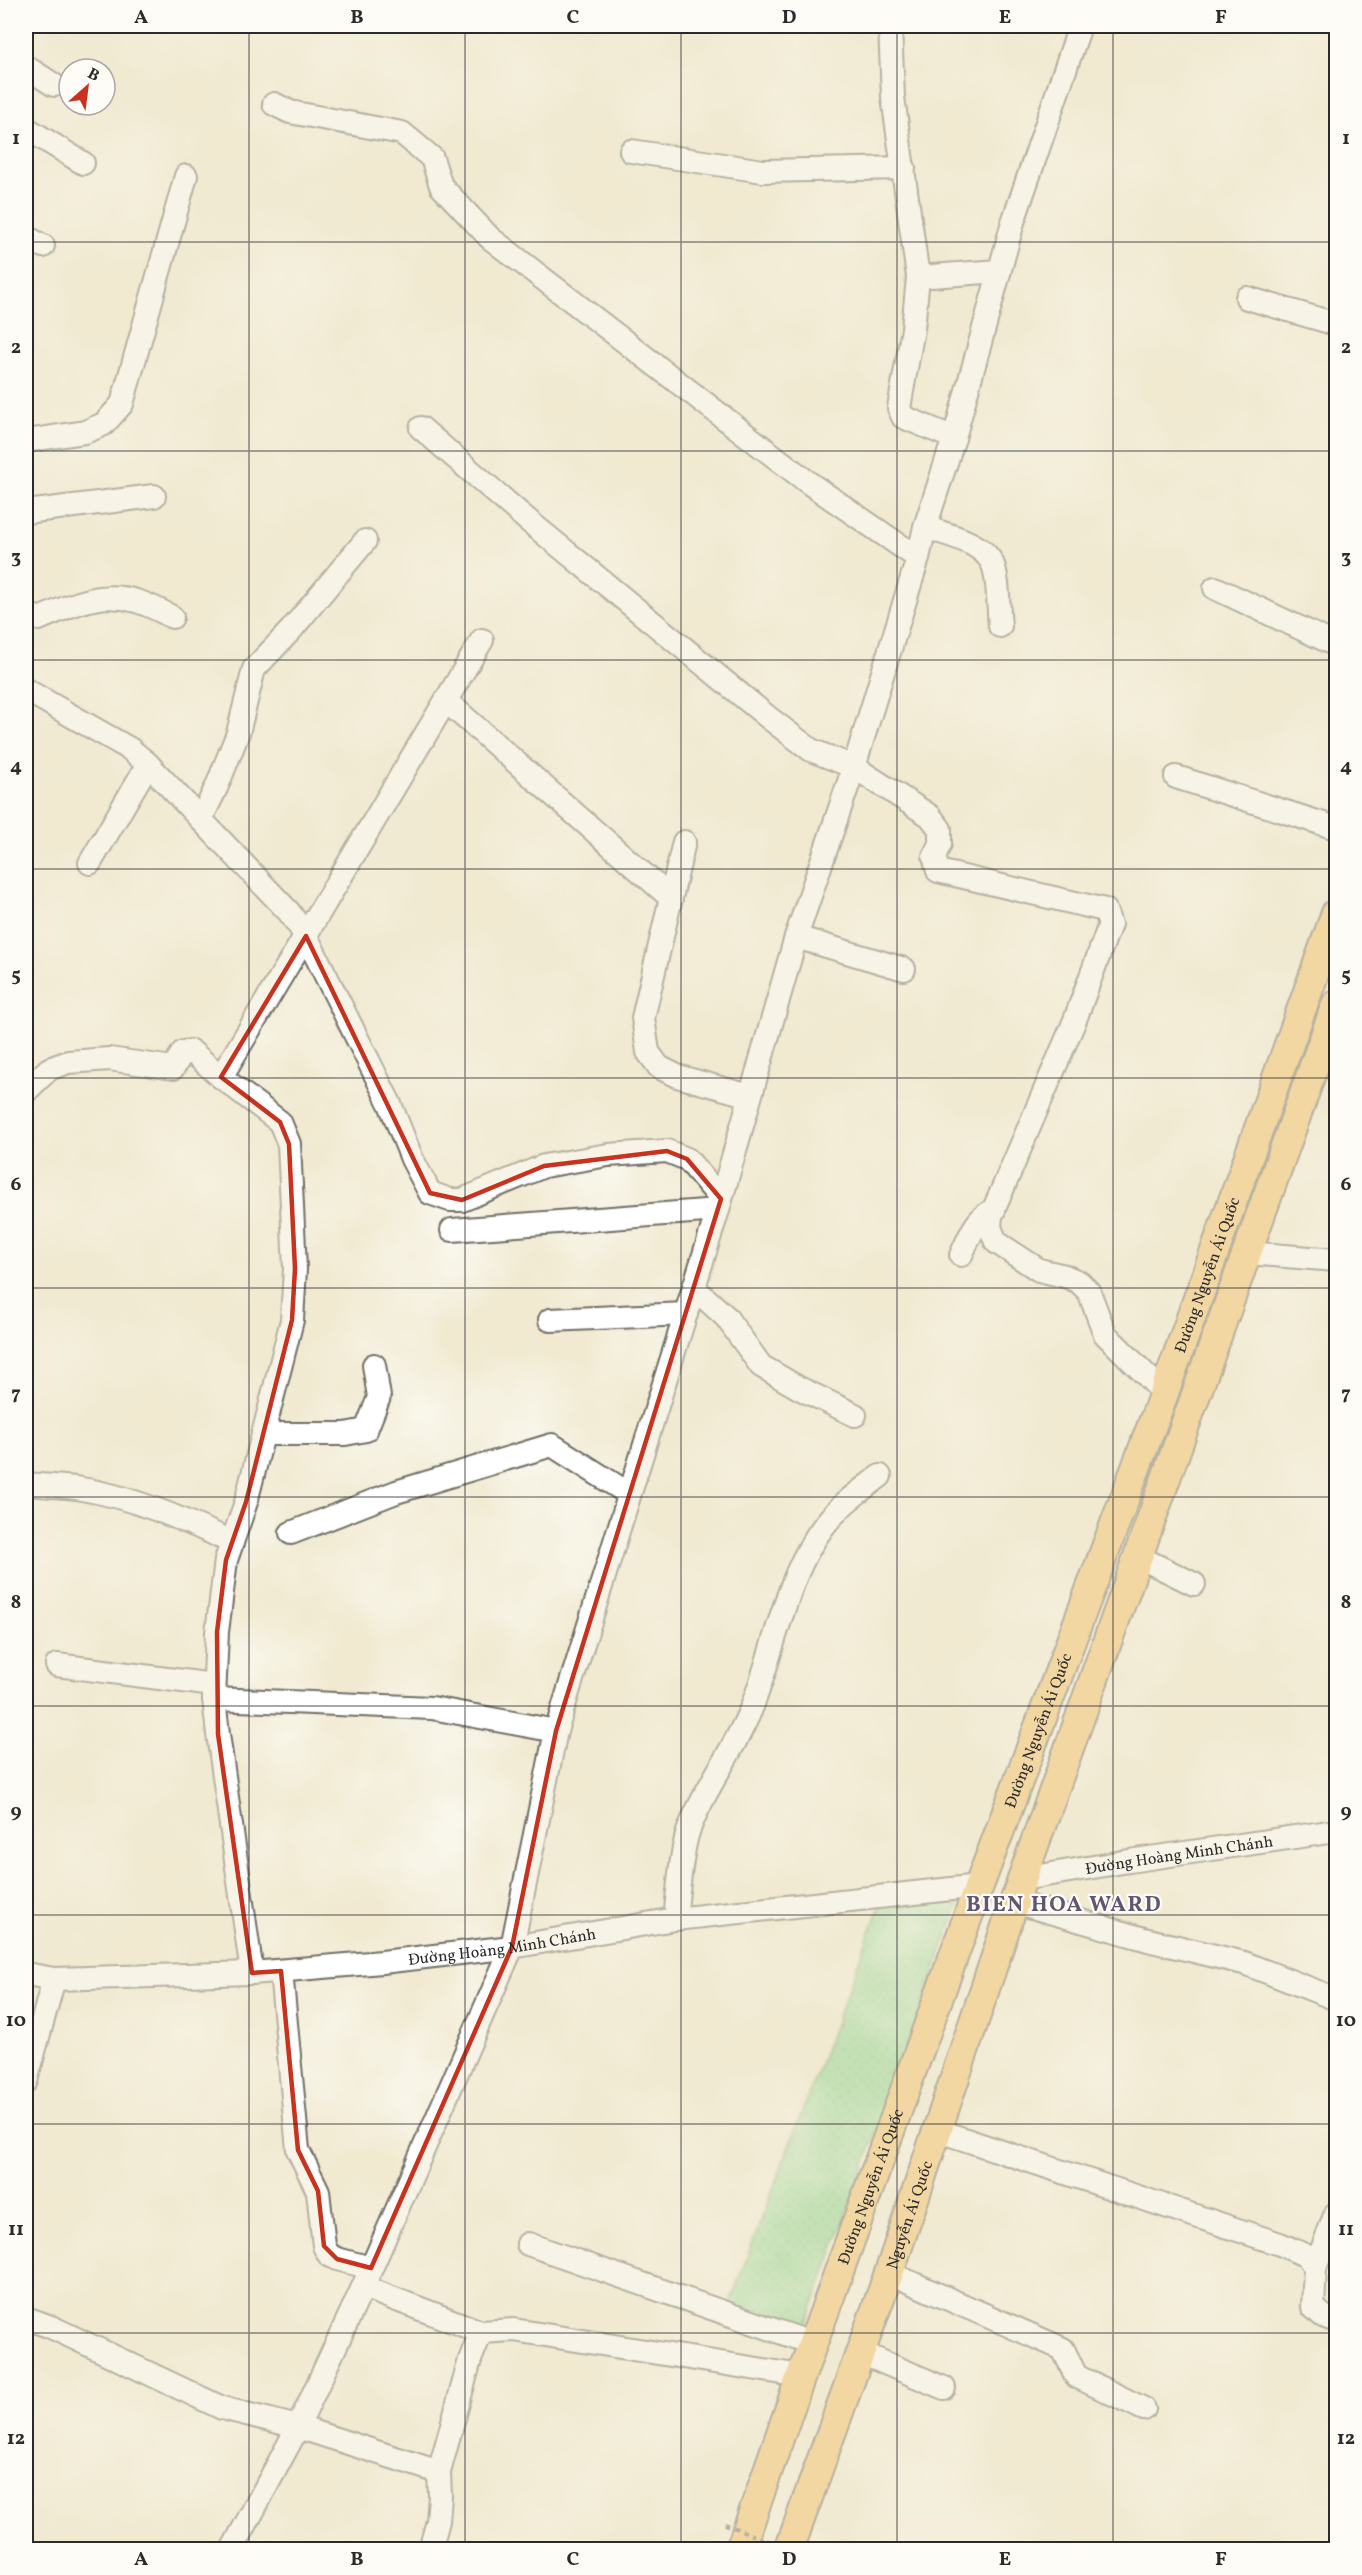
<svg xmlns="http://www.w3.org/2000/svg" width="1362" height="2575" font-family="Vollkorn,serif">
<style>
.grass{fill:url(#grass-dots);stroke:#5d815e;stroke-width:1.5}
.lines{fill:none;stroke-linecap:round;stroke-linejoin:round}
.minor-casing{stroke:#706e65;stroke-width:26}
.major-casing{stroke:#706e65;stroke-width:32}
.minor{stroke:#fff;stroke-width:22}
.major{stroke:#f5c16b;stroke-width:28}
.path-bridge{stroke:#706e65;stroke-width:4;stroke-dasharray:4.5 4.5;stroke-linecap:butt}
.marked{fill:none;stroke:#c8321e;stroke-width:4.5;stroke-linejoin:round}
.grid{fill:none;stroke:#2b2b2b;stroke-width:1.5;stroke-opacity:0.55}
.labels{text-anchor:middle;stroke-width:4.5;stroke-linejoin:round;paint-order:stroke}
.street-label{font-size:16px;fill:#2b2b2b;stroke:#fdfcf7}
.district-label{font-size:22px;font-weight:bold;letter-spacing:1.5px;fill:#62556f;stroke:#fdfcf7}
.neatline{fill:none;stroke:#2b2b2b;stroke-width:2}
.grid-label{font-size:20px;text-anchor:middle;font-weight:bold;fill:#2b2b2b}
</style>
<defs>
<pattern id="grass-dots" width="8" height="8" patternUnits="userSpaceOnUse" patternTransform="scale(1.5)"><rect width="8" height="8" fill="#8fd792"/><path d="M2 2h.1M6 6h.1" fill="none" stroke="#7cb97e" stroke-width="1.8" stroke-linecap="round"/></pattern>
</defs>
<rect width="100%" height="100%" fill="#fdfcf7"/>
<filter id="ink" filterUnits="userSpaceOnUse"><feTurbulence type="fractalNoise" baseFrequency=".0167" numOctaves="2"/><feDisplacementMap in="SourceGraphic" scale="12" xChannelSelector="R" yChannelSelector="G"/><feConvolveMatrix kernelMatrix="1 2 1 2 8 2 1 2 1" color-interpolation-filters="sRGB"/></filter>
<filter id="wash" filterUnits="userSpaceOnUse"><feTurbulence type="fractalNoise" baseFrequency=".008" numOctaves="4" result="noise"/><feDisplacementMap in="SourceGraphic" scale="24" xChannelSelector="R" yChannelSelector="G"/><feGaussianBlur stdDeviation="1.35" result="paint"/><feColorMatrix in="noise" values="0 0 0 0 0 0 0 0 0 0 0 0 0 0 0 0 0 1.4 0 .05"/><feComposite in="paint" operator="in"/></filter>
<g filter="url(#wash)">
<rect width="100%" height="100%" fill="#f1ead1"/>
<polygon class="grass" points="962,1896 803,2334 728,2308 880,1905"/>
</g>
<g filter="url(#ink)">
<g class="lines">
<defs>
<g id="minor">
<polyline points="890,26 893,97 918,277 913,329 899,408 903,417 954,438"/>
<polyline points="26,67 54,85"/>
<polyline points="274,104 290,112 402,133 432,158 441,186 490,238 809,483 918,558"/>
<polyline points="26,128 83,163"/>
<polyline points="631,151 763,171 904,168"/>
<polyline points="26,237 43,246"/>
<polyline points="918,277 999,271"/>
<polyline points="1247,298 1336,324"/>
<polyline points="421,428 525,518 769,718 811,750 854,767 930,816 940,829 940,844 934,856 938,871 1105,910 1110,924 1075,1020 991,1216 990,1227 996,1242 1039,1270 1065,1276 1079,1282 1089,1292 1105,1334 1164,1393"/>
<polyline points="26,441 85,432 104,424 122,404 186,176"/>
<polyline points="26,512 154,496"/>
<path d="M925,527C946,535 983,541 993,565C999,580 998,609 1000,626"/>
<polyline points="1215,588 1336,645"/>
<path d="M26,613L39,619C94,595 117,586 172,617"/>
<polyline points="26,690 130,749 148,764 289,912 306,936 390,1104 412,1159 430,1193 450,1200 462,1200 544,1166 608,1155 667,1151 687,1159 721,1199"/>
<polyline points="446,701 671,898"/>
<polyline points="1176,777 1336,828"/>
<polyline points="201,819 217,786 238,733 254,669 291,630 365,541"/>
<polyline points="684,842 643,1018 648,1052 659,1067 677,1076 750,1096"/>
<polyline points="90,863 148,764"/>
<polyline points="796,937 904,969"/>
<polyline points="221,1077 482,640"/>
<polyline points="26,1091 49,1069 68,1062 109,1059 173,1068 183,1052 191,1051 221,1077 280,1122 289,1144 295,1269 292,1320 246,1502 226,1560 217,1632 214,1699 218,1734 252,1973"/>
<polyline points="452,1230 718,1210"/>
<polyline points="1247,1253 1336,1260"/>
<path d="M961,1255C970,1237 975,1218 994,1210"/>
<polyline points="694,1288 726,1317 761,1366 799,1388 855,1415"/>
<polyline points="550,1320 686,1314"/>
<polyline points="263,1434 345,1434 366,1430 379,1397 374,1365"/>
<path d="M26,1484C42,1485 59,1486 76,1488C131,1496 182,1519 232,1542"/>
<polyline points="291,1533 396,1492 552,1445 629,1494"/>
<polyline points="1137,1556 1194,1584"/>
<polyline points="57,1665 214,1685"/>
<polyline points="214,1699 432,1708 556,1731"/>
<path id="s1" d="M1022,1879L1129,1861L1336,1831"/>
<polyline points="1014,1902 1148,1940 1244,1963 1336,1999"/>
<path d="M675,1919C678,1894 681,1850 689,1829C706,1785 736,1748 753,1704C777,1642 789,1557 838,1510C850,1497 866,1487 880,1476"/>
<polyline points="281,1971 298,2150 318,2191 324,2246 329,2255 337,2259 371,2268"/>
<path id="s2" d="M26,1974L54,1979L252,1973L382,1962L512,1947L675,1919L979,1886"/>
<polyline points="26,2081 54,1979"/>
<polyline points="936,2130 1280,2244 1307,2256 1315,2268"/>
<polyline points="1336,2213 1315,2268 1313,2307 1323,2316 1336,2321"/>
<polyline points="528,2244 814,2344"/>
<polyline points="889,2273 1063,2349 1076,2376 1144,2409"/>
<polyline points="363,2287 481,2332 514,2330 801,2376"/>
<polyline points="26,2318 51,2327 222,2408 298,2427 439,2472"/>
<polyline points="859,2352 944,2388"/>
<polyline points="232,2550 298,2427 363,2287 512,1947 556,1731 718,1210 796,937 854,767 918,558 925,527 954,438 1013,222 1080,26"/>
<polyline points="430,2550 438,2521 440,2496 439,2472 470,2360 481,2332"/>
</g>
<g id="major">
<path id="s3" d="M740,2550L801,2376L979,1886L1164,1393L1336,913"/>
<path id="s4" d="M789,2550L889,2273L1022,1879L1336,1005"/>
</g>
</defs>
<use href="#minor" class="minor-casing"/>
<use href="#major" class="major-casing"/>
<use href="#minor" class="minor"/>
<use href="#major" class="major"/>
<polyline class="path-bridge" points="725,2524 790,2550"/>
</g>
</g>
<path d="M0 0H1362V2575H0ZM306,936L430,1193L462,1200L544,1166L667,1151L687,1159L721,1199L556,1731L512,1947L371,2268L337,2259L324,2246L318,2191L298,2150L281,1971L252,1973L218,1734L217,1632L226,1560L246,1502L292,1320L295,1269L289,1144L280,1122L221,1077Z" fill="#f1ead1" fill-opacity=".55" fill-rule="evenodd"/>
<path class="marked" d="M306,936L430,1193L462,1200L544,1166L667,1151L687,1159L721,1199L556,1731L512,1947L371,2268L337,2259L324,2246L318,2191L298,2150L281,1971L252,1973L218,1734L217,1632L226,1560L246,1502L292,1320L295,1269L289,1144L280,1122L221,1077Z"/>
<path class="grid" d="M249,26V2550M465,26V2550M681,26V2550M897,26V2550M1113,26V2550M26,242H1336M26,451H1336M26,660H1336M26,869H1336M26,1078H1336M26,1288H1336M26,1497H1336M26,1706H1336M26,1915H1336M26,2124H1336M26,2333H1336"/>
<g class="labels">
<g class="street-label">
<text dy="6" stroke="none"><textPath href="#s3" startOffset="1358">Đường Nguyễn Ái Quốc</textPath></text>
<text dy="6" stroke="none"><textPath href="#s3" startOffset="872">Đường Nguyễn Ái Quốc</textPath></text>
<text dy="6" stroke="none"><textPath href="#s1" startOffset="159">Đường Hoàng Minh Chánh</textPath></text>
<text dy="6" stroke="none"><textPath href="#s2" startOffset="478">Đường Hoàng Minh Chánh</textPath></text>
<text dy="6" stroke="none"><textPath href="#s3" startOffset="386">Đường Nguyễn Ái Quốc</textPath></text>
<text dy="6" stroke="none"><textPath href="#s4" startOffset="356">Nguyễn Ái Quốc</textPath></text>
</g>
<g class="district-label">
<text x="1064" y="1911">BIEN HOA WARD</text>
</g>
</g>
<rect width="1362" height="2575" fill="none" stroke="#fdfcf7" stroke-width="66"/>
<g transform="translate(87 87) rotate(28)"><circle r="28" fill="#fdfcf7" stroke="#a9a8a5" stroke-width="1.5"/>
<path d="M0-4.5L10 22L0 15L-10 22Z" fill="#c8321e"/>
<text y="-9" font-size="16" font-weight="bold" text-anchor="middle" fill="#2b2b2b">B</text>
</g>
<rect x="33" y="33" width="1296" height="2509" class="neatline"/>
<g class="grid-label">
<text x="141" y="23">A</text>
<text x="357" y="23">B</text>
<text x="573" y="23">C</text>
<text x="789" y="23">D</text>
<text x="1005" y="23">E</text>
<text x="1221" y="23">F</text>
<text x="16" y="144">1</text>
<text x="1346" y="144">1</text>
<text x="16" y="353">2</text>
<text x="1346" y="353">2</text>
<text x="16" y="563">3</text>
<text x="1346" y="563">3</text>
<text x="16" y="772">4</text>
<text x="1346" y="772">4</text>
<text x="16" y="981">5</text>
<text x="1346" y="981">5</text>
<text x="16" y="1190">6</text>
<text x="1346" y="1190">6</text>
<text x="16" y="1399">7</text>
<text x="1346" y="1399">7</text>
<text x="16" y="1608">8</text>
<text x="1346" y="1608">8</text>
<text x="16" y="1817">9</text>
<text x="1346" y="1817">9</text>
<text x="16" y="2026">10</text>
<text x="1346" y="2026">10</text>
<text x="16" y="2235">11</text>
<text x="1346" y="2235">11</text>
<text x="16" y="2444">12</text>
<text x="1346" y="2444">12</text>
<text x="141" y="2565">A</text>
<text x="357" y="2565">B</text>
<text x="573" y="2565">C</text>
<text x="789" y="2565">D</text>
<text x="1005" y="2565">E</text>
<text x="1221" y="2565">F</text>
</g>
</svg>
